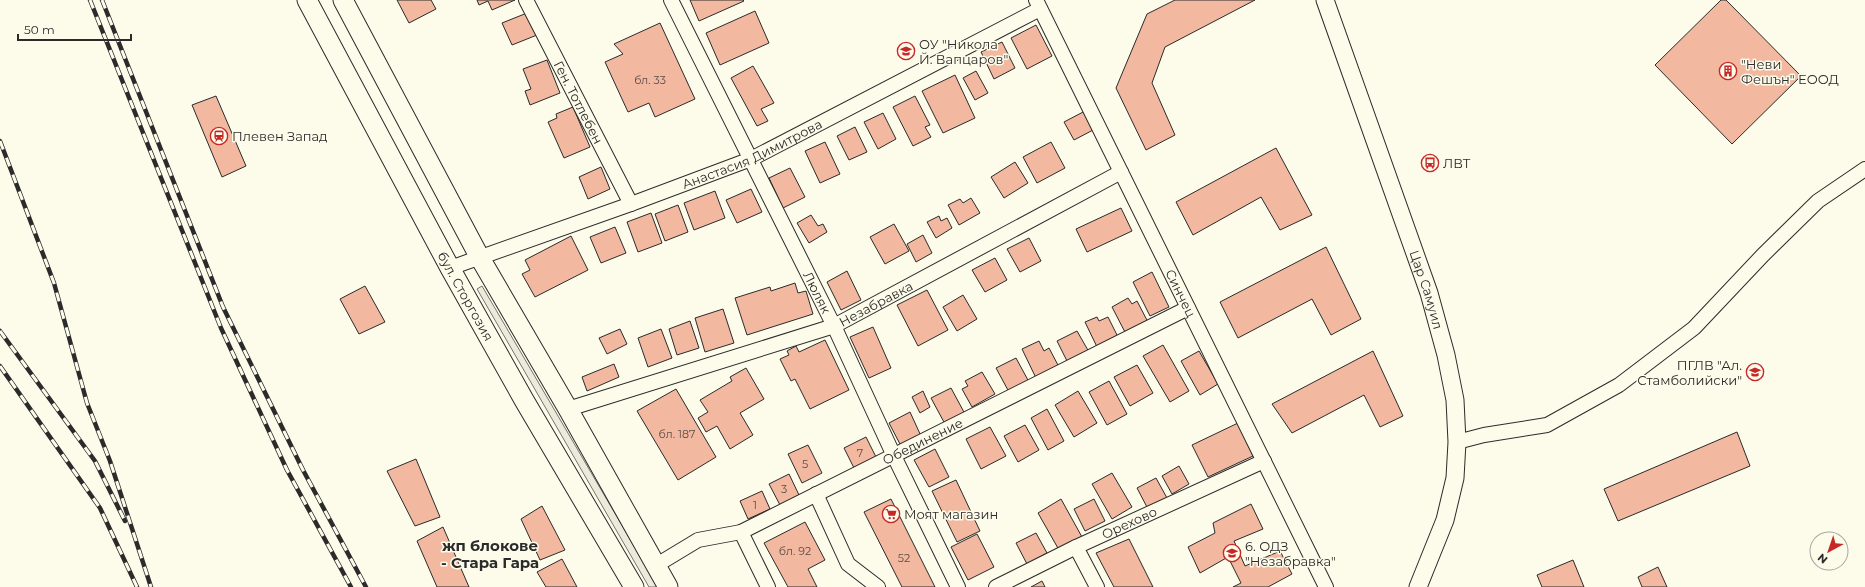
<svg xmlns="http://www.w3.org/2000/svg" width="1865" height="587" font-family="Montserrat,sans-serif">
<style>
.green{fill:#ecebdb;stroke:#74746e}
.building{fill:#f2b8a0;stroke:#2b2b2b}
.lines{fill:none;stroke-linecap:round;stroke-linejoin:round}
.minor-casing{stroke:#2b2b2b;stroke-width:16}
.tertiary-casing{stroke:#2b2b2b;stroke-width:19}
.secondary-casing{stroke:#2b2b2b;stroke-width:21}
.minor{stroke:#fdfbea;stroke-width:14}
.tertiary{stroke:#fdfbea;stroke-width:17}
.secondary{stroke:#fdfbea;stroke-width:19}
.rail-casing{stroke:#2b2b2b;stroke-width:4.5}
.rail{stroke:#fdfbea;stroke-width:3;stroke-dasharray:9;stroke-linecap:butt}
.labels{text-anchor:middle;stroke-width:3;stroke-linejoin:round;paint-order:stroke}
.number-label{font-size:11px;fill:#5d4e48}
.poi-label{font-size:13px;fill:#2b2b2b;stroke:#fdfbea;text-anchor:start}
.street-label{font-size:13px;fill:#2b2b2b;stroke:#fdfbea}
.quarter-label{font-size:15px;font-weight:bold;fill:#2b2b2b;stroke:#fdfbea}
</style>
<rect width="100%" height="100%" fill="#fdfbea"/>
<polygon class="green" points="482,286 658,587 649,587 477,289"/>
<g class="building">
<polygon points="397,0 431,0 436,9 409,23"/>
<polygon points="477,0 515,0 492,10 488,1 479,5"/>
<polygon points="690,0 743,0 744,1 699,21"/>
<polygon points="1175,0 1255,0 1165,47 1152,83 1175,135 1146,150 1116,88 1147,14"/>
<polygon points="1721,0 1726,0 1801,76 1732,144 1655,65"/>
<polygon points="755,11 769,43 720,65 706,33"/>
<polygon points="527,13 537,35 512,45 502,23"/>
<polygon points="660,23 695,99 655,117 649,103 628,112 605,62 623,54 614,44"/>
<polygon points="1036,25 1052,56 1027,69 1011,38"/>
<polygon points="1002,42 1015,68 994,79 981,52"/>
<polygon points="547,60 560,93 530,105 525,91 531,89 523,69"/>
<polygon points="753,66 774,103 761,109 768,121 757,126 731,78"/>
<polygon points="976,71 988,93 975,100 963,78"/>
<polygon points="955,75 975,118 943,133 922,91"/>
<polygon points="216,96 246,166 222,177 192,105"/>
<polygon points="915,96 930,125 925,127 931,137 913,146 893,107"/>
<polygon points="573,107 590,147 564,158 548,122 557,118 556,114"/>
<polygon points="1085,111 1095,129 1074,140 1064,122"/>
<polygon points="883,113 896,139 878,149 864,122"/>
<polygon points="855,127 867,152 849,160 837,136"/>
<polygon points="825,142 840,174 820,183 805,151"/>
<polygon points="1051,142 1065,168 1037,183 1023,157"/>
<polygon points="1276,148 1312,215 1280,230 1261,197 1193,235 1176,202"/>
<polygon points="1015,162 1028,183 1004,198 991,177"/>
<polygon points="601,167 610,189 588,199 579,177"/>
<polygon points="790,168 805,197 783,208 769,178"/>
<polygon points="751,189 762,212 737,223 726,200"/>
<polygon points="715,191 725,218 694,230 684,203"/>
<polygon points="971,198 980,213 959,225 948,205 960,199 963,203"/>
<polygon points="678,205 688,232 665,241 655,214"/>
<polygon points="1121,208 1132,231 1087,252 1076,229"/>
<polygon points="651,213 662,243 638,252 627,222"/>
<polygon points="811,215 818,226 823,224 827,232 809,243 797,223"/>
<polygon points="939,216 941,221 947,218 952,228 936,238 927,222"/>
<polygon points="894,224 909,251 885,264 870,237"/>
<polygon points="615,227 626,253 601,263 590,237"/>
<polygon points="923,235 932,253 916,262 907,244"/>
<polygon points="571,236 588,270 535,297 522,274 530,270 525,260"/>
<polygon points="1029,238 1041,261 1020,272 1007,249"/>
<polygon points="1326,247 1361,319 1331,335 1312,299 1238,338 1220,302"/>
<polygon points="995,258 1007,280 985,292 972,270"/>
<polygon points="847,271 861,300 841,310 827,282"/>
<polygon points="1152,272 1169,307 1150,316 1133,282"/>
<polygon points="795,283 798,293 806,291 813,314 747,335 735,298 770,287 771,291"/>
<polygon points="365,286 385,322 359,334 340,299"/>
<polygon points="927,290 948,330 918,346 897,305"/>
<polygon points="963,295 977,319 957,331 943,307"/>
<polygon points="1128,298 1132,304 1137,301 1149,324 1127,336 1112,307"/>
<polygon points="723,309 734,343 705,352 695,318"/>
<polygon points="1097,317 1099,321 1108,317 1119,339 1098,349 1085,322"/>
<polygon points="690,321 699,348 677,355 669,329"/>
<polygon points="873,327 891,368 869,378 850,337"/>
<polygon points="620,329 627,344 607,354 599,338"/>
<polygon points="661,329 672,358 648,367 638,338"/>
<polygon points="1077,331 1089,352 1068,363 1057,341"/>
<polygon points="825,340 849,390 810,409 795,379 791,381 780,359 789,355 787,351 796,346 799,352"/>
<polygon points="1039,341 1044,351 1049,348 1059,367 1036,378 1022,349"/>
<polygon points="1163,345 1189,391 1170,402 1143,356"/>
<polygon points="1199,351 1218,384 1200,395 1181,361"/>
<polygon points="1373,351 1403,416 1380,427 1364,395 1292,433 1272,404"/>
<polygon points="1016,358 1029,382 1009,392 996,368"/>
<polygon points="614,364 619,377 587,391 582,377"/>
<polygon points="1137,365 1153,393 1130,406 1114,377"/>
<polygon points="746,368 764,399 740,413 753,435 730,449 717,426 706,432 698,418 708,412 700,400 732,381 730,377"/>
<polygon points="982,372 995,394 972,407 962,389 968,386 965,381"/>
<polygon points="1109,381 1127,414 1107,425 1089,392"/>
<polygon points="951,388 965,414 945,424 931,398"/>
<polygon points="676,389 716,457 678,480 637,411"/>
<polygon points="923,391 930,407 920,413 912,397"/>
<polygon points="1078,391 1097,423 1074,437 1055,405"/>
<polygon points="1047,409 1064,441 1048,450 1031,418"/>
<polygon points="910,412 921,436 901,446 889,423"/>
<polygon points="1238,423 1253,456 1208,477 1192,445"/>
<polygon points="1025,425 1039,450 1018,462 1004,436"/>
<polygon points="990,427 1006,456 981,469 966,439"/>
<polygon points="1737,432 1750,466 1618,521 1604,489"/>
<polygon points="866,437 876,457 854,468 844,448"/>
<polygon points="808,445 822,473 802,483 788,454"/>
<polygon points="935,449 949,477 929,487 914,460"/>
<polygon points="416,459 440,517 415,526 387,471"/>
<polygon points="1179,466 1189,484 1172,494 1162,476"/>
<polygon points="1112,473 1132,507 1112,519 1092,484"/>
<polygon points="789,474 799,495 780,505 769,484"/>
<polygon points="1156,478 1167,498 1148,509 1137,488"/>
<polygon points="956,480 980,531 957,542 932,491"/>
<polygon points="762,491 770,509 748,519 740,501"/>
<polygon points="891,499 935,587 902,587 864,512"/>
<polygon points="1061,499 1082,537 1059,550 1038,513"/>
<polygon points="1094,499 1105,521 1085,531 1074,509"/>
<polygon points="1251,504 1263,529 1234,541 1245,566 1280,551 1292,574 1268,587 1233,587 1241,583 1228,557 1200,573 1188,547 1215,533 1213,523"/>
<polygon points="542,506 565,550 540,560 521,519"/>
<polygon points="805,522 825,560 808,569 817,587 788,587 764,543"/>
<polygon points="443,527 469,587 437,587 417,541"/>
<polygon points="1036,533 1047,553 1027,564 1016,543"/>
<polygon points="977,534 994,567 968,580 951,547"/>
<polygon points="1129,539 1153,587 1114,587 1096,553"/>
<polygon points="562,559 577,587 546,587 537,572"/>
<polygon points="1573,560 1584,587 1542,587 1537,575"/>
<polygon points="1658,567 1667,587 1642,587 1638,577"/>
<polygon points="1042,581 1045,587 1031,587"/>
</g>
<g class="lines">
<defs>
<g id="minor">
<path id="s1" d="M526,0L631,204"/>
<path id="s2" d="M671,0L834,326L894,456L958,587"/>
<path id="s3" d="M1036,0L1326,587"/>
<path id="s4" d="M450,268L631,204L751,159L1040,9"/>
<path id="s5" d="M568,409L834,326L1121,172"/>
<polyline points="1457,442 1484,435 1547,425 1619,385 1694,328 1763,255 1818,201 1865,169"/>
<polyline points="816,494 848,564 878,587"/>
<polyline points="741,532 768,587"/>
<polyline points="1076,547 1097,587"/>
<path id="s6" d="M655,566L698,540L741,532L1188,308"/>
<path id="s7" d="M996,587L1076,547L1264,461"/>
</g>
<g id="tertiary">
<path id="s8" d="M1325,0L1429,293L1446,355L1455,400L1457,442L1455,478L1445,520L1418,587"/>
</g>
<g id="secondary">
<path id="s9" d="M307,0L450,268L524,400L634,587"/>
<polyline points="343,0 480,258 568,409 668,587"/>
</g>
</defs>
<use href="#minor" class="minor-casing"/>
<use href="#tertiary" class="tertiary-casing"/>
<use href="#secondary" class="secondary-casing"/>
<use href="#minor" class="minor"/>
<use href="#tertiary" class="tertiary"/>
<use href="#secondary" class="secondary"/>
<defs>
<g id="rail">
<polyline points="90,0 221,328 287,470 351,587"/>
<polyline points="102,0 223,307 303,470 366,587"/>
<polyline points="0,141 54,283 87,403 110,461 151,587"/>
<polyline points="0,331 95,461 125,521"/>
<polyline points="0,366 100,508 137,587"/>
</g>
</defs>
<use href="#rail" class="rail-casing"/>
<use href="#rail" class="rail"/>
</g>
<defs>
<symbol id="school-ring" viewBox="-11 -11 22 22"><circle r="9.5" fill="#fdfbea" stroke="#c62828" stroke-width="1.5"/><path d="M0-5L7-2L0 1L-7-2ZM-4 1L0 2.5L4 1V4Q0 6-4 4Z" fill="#c62828"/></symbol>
<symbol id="building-ring" viewBox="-11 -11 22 22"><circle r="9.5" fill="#fdfbea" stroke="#c62828" stroke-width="1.5"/><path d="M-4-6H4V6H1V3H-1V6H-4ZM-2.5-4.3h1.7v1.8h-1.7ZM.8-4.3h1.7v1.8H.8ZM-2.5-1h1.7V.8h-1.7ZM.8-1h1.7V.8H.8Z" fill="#c62828"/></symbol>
<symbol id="station-ring" viewBox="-11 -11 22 22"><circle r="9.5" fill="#fdfbea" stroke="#c62828" stroke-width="1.5"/><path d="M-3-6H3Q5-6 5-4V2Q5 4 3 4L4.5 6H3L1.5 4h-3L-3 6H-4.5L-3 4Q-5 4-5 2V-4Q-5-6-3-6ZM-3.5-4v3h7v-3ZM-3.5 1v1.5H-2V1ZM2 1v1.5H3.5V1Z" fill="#c62828"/></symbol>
<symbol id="bus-ring" viewBox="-11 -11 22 22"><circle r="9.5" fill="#fdfbea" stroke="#c62828" stroke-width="1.5"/><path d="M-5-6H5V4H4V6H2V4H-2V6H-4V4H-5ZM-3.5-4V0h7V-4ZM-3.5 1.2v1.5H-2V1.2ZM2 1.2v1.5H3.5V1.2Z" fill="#c62828"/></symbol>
<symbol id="supermarket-ring" viewBox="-11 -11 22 22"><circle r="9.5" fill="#fdfbea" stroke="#c62828" stroke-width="1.5"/><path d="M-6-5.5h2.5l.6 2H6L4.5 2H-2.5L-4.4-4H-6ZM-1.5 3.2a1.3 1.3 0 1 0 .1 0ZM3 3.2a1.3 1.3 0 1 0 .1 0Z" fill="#c62828"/></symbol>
</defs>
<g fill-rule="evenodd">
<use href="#school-ring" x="896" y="41" width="20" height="20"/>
<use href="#building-ring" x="1718" y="61" width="20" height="20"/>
<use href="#station-ring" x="209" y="126" width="20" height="20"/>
<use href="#bus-ring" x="1420" y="153" width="20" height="20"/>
<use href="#school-ring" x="1745" y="362" width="20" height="20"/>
<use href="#supermarket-ring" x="881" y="504" width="20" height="20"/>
<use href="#school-ring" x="1222" y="543" width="20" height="20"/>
</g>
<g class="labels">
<g class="number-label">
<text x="650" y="84">бл. 33</text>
<text x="677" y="438">бл. 187</text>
<text x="860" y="457">7</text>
<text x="805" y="468">5</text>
<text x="784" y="493">3</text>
<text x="755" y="509">1</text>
<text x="795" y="555">бл. 92</text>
<text x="904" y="562">52</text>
</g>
<g class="poi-label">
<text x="919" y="49">ОУ "Никола<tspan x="919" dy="15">Й. Вапцаров"</tspan></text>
<text x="1741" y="69">"Неви<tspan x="1741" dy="15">Фешън" ЕООД</tspan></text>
<text x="232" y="141">Плевен Запад</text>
<text x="1443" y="168">ЛВТ</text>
<text x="1742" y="370" text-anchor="end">ПГЛВ "Ал.<tspan x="1742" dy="15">Стамболийски"</tspan></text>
<text x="904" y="519">Моят магазин</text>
<text x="1245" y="551">6. ОДЗ<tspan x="1245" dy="15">"Незабравка"</tspan></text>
</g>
<g class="street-label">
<text dy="5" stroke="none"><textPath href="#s1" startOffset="115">Ген. Тотлебен</textPath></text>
<text dy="5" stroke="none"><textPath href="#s4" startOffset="323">Анастасия Димитрова</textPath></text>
<text dy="5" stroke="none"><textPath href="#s8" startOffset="307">Цар Самуил</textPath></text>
<text dy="5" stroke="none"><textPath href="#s2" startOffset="327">Люляк</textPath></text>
<text dy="5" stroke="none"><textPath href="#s3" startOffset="327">Синчец</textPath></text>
<text dy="5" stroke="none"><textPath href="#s9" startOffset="336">бул. Сторгозия</textPath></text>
<text dy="5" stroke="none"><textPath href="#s5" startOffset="326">Незабравка</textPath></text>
<text dy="5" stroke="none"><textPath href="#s6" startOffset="297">Обединение</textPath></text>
<text dy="5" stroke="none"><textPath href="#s7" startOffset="148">Орехово</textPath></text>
</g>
<g class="quarter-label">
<text x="490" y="551">жп блокове<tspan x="490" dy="17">- Стара Гара</tspan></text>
</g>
</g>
<g transform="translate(1829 551) rotate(220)"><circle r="19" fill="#fdfbea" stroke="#a9a89e"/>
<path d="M0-3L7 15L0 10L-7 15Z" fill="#c62828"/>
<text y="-6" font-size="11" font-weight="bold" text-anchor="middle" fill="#2b2b2b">N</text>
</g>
<path d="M18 34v6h113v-6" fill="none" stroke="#2b2b2b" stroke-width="2"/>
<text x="24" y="34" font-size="12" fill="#2b2b2b" stroke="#fdfbea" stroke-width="3" paint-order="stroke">50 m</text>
</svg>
